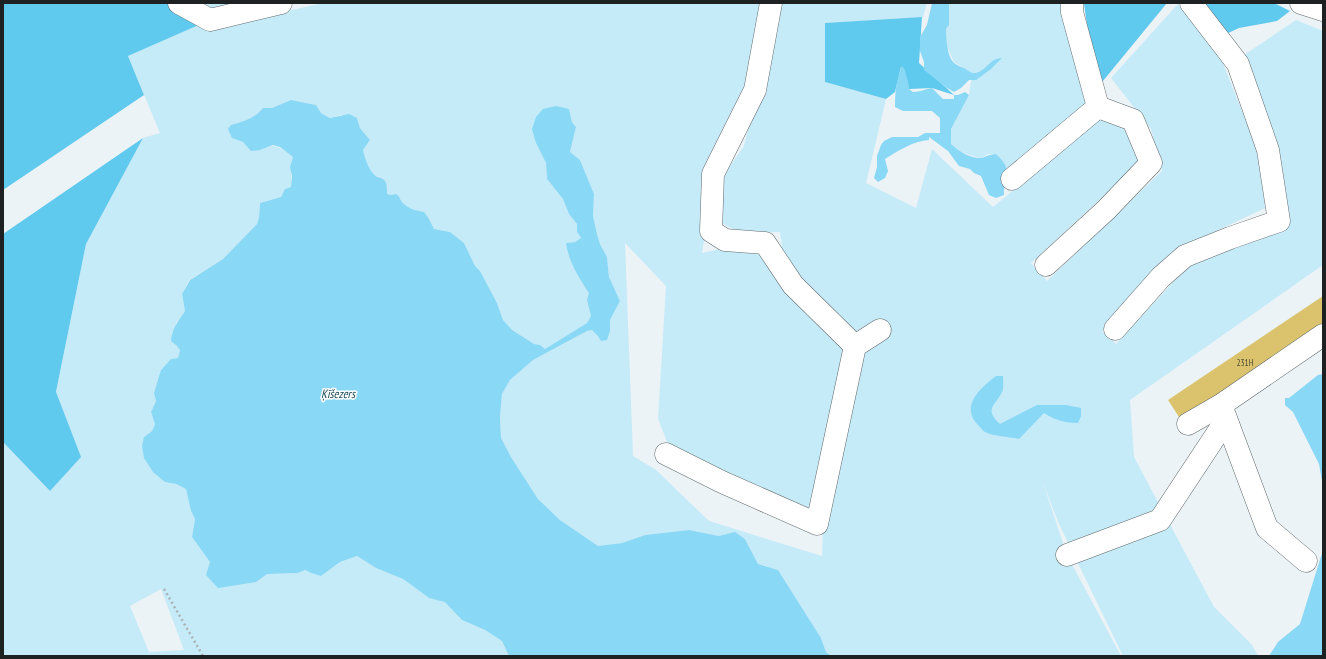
<svg xmlns="http://www.w3.org/2000/svg" width="1326" height="659" font-family="'PT Sans Narrow',sans-serif">
<style>
.green{fill:#c5eaf8;fill-rule:evenodd}
.forest{fill:#60c9ee}
.water{fill:#89d8f5}
.building{fill:#dbc36d}
.lines{fill:none;stroke-linecap:round;stroke-linejoin:round}
.minor-casing{stroke:#62696c;stroke-width:23}
.path{stroke:#acb2b5;stroke-width:2.5;stroke-dasharray:2 3;stroke-linecap:butt}
.minor{stroke:#fff;stroke-width:22}
.labels{text-anchor:middle;stroke-width:3;stroke-linejoin:round;paint-order:stroke}
.number-label{font-size:9px;fill:#4d4a35}
.water-label{font-size:12px;font-style:italic;fill:#1c4a59;stroke:#fff}
</style>
<rect width="100%" height="100%" fill="#ebf3f6"/>
<g class="green">
<path d="M179,3H261L212,27L324,3H765L744,92L705,235L702,253L729,247L763,250L848,349L815,512L799,507L668,444L658,419L666,286L625,243L633,456L656,470L709,521L822,556L823,527L853,334L784,261L780,232L740,233L722,223L723,176L744,146L780,3H927L923,17L825,23V82L886,99L866,183L916,208L932,149L993,207L1100,119L1124,128L1141,161L1031,263L1047,281L1162,171L1151,129L1111,78L1178,4L1220,56L1259,154L1265,208L1178,249L1102,331L1116,344L1191,263L1288,227L1276,149L1241,57L1296,20L1323,31V265L1130,400L1134,457L1214,607L1252,645L1258,656H1123L1058,522L1042,480L1067,555L1121,656H831L826,652L821,638L778,570L758,564L745,539L735,533L719,536L689,530L645,535L622,543L598,546L560,520L538,499L511,457L501,438L500,417L502,394L510,380L533,360L587,331L592,330L598,336L610,331V320L620,301L609,277L607,257L600,244L597,234L593,216L594,194L580,160L570,152L576,127L572,122L569,109L536,143L546,163L547,179L563,199L569,214L577,224V232L581,239L575,242L566,243C568,261 579,278 590,293L587,300L591,316L587,323L545,349L540,345L534,344L511,330L503,320L497,303L480,271L475,266L464,243L450,232L434,229L429,219L424,213C416,211 407,208 402,202C399,198 400,196 396,194L391,195L387,194L383,178C370,176 365,161 363,150L370,140L360,128L357,118L341,115L331,118L321,113L316,105L291,100L272,108H263C257,116 248,121 237,123L232,138L243,142L251,150C275,149 270,139 293,157C290,168 292,176 291,187L285,189L281,197L260,203L259,217L257,224L223,259L189,280L182,294L185,311L176,323V345L180,350L178,358L171,359L161,370L159,376L154,393L156,401L151,412L155,423L152,431L144,437L165,482L176,484L186,489L191,511L195,519L192,537L210,562L240,584L255,582L267,574L298,573L305,570L311,573L321,576L340,562L357,556L376,568L403,579L429,598L445,601L462,620L485,630L502,641L509,656H3V442L50,491L80,457L56,393L86,244L143,138L160,133L128,56L209,20ZM161,589L184,650L149,652L130,606Z"/>
<path d="M949,3H1066L1093,105L1011,175L996,154H988L981,158C968,155 961,153 951,144V129L969,95L972,73L954,62L946,44V29L949,25Z"/>
</g>
<g class="forest">
<polygon points="3,3 179,3 210,20 128,56 144,95 3,190"/>
<polygon points="1084,3 1167,3 1098,87 1089,40"/>
<polygon points="1200,3 1274,3 1290,11 1277,21 1239,28 1226,34"/>
<polygon points="922,17 919,63 954,95 932,88 909,89 901,67 895,92 886,99 825,82 825,23"/>
<polygon points="143,138 86,244 56,392 81,457 50,491 3,442 3,234"/>
</g>
<g class="water">
<path d="M932,3H949V25L946,29C946,39 947,54 953,62C956,65 961,67 964,68C968,70 971,74 976,73C986,71 990,58 1002,58L991,69L976,80H969L961,88L954,92L947,88L924,70V62L920,51V37L927,25Z"/>
<path d="M902,66L905,70C906,77 909,81 909,89L913,92C920,92 925,89 932,88L943,99H954V95H958L965,92L969,95L951,129V144C959,151 969,158 980,158C984,158 989,154 996,154C1015,172 1003,174 1004,195L996,198L989,195L981,176L974,173L970,169L959,166L948,151L929,137V140C913,141 898,151 885,159L888,171L885,178L878,182L874,178L877,167V156L881,145L884,141L892,137H918L925,133H940V118L932,111H903L895,107C895,93 896,80 902,66Z"/>
<path d="M291,100L316,105L321,113L330,118L349,114L357,118L360,128L370,140L363,150C365,159 369,171 376,176C379,178 382,177 385,181C387,184 387,190 387,194L391,195L396,194C400,196 399,198 402,202C407,208 416,211 424,212L429,219L434,229L450,232L464,243L475,266L480,271L497,303L503,320L512,330L534,344L540,345L545,349L587,323L591,316L587,300L589,293C579,278 568,261 566,243L575,242L581,238L577,232V224L569,214L563,199L547,179L546,163L536,143L532,129L536,117L543,109L556,106L569,109L572,122L576,127L570,152L580,160L594,194L593,216L597,234L600,244L607,257L609,277L620,301L610,320V331L607,340L601,341L598,336L592,330L587,331L533,360L510,380L502,394L500,417L501,438L511,457L538,499L560,520L598,546L622,543L645,535L689,530L719,536L735,532L745,539L758,564L778,570L821,638L826,652L831,656H509L502,641L485,630L462,620L445,602L429,598L403,579L376,568L357,556L340,562L321,576L311,573L305,570L298,573L267,574L256,582L218,588L206,575L210,562L192,537L195,519L191,511L186,489L176,484L165,482L153,472L144,458L142,446L144,437L152,431L155,424L151,412L156,401L154,393L159,376L161,370L171,359L178,358L180,350L176,345L171,341C172,329 178,321 185,311L182,294L190,280L223,259L257,224L259,217L260,203L281,197L285,189L291,187L292,176L290,167L293,157L280,147L273,145L260,150L251,151L243,142L232,138L228,129L231,125C244,121 254,119 263,108H272Z"/>
<polygon points="1323,374 1323,487 1319,464 1293,412 1285,405 1285,398 1289,398 1318,375"/>
<path d="M996,376H1003C1003,381 1004,388 1002,392C996,405 983,409 1000,424L1037,405H1066L1081,408V416L1078,423C1065,423 1055,420 1044,413L1019,439C1011,437 992,436 985,432C983,431 981,428 979,426C959,407 980,388 996,376Z"/>
<polygon points="1323,550 1323,656 1269,656 1278,642 1300,624"/>
</g>
<polygon class="building" points="1323,296 1323,325 1181,420 1168,400"/>
<g class="lines">
<defs>
<g id="minor">
<polyline points="179,3 210,20 281,3"/>
<polyline points="1301,3 1323,10"/>
<polyline points="1012,179 1098,107 1072,12 1072,3"/>
<polyline points="1046,265 1106,210 1151,163 1133,120 1098,107"/>
<polyline points="1115,329 1161,277 1185,256 1230,238 1279,221 1268,150 1238,64 1191,3"/>
<polyline points="855,346 880,330"/>
<polyline points="1221,405 1267,528 1306,561"/>
<polyline points="1188,424 1221,405 1323,335"/>
<polyline points="666,454 722,482 817,524 855,346 793,285 765,243 725,240 711,231 713,174 755,90 771,3"/>
<polyline points="1067,555 1160,520 1226,420"/>
</g>
</defs>
<use href="#minor" class="minor-casing"/>
<polyline class="path" points="164,589 203,656"/>
<use href="#minor" class="minor"/>
</g>
<g class="labels">
<g class="number-label">
<text x="1245" y="366">231H</text>
</g>
<g class="water-label">
<text x="338" y="398">Ķīšezers</text>
</g>
</g>
<rect width="1326" height="659" fill="none" stroke="#1e2122" stroke-width="8"/>
</svg>
